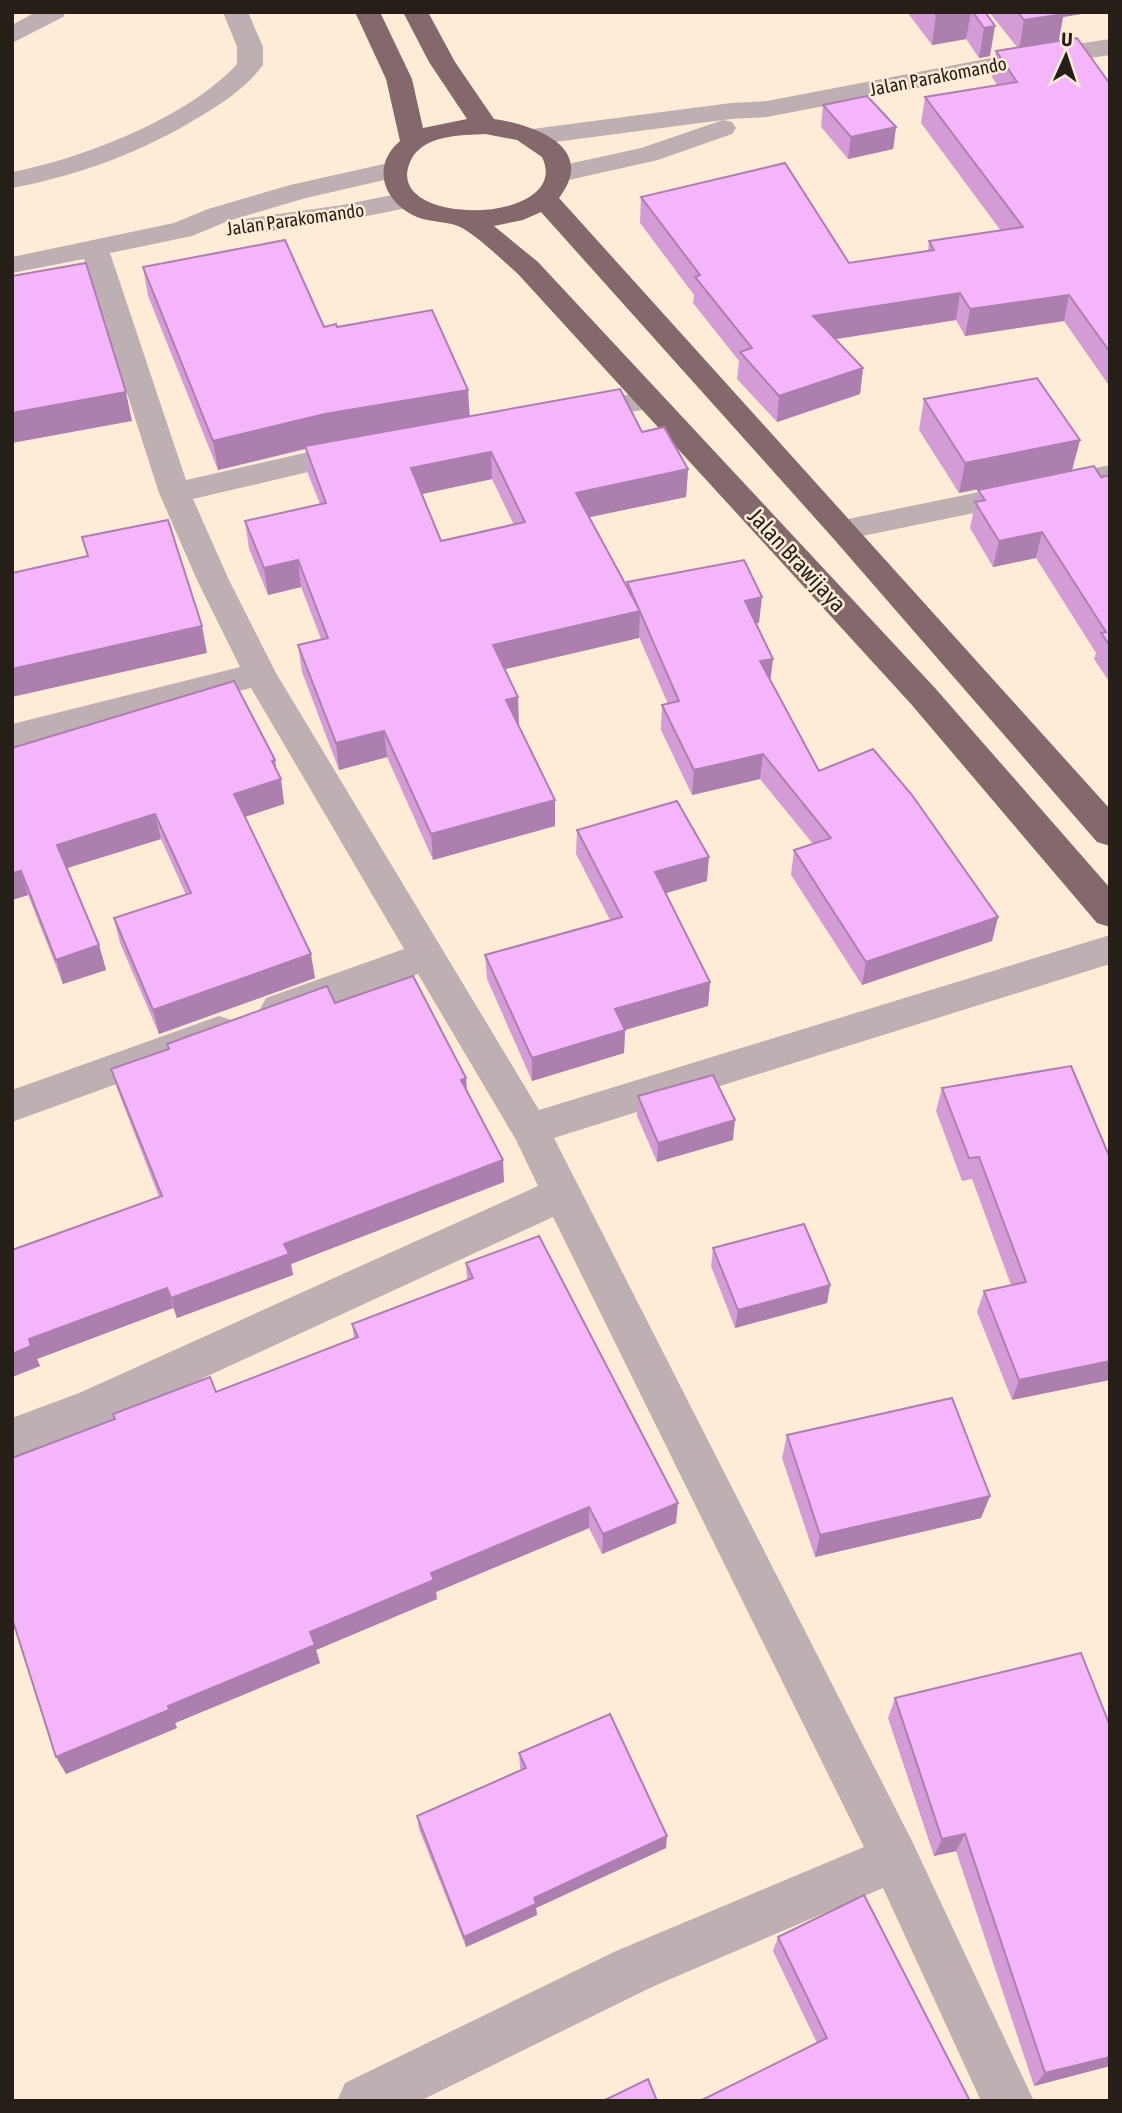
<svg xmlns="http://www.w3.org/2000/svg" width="1122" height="2113" font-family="'Asap Condensed',sans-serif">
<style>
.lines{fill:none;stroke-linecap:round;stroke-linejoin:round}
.minor{fill:#beb0b2;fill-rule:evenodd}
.highway{fill:#84696c;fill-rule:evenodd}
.wall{fill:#d39cd7;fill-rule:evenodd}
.shaded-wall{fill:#ac7faf}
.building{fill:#f5b5fa;stroke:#ac7faf;stroke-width:2;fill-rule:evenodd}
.labels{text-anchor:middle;stroke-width:5;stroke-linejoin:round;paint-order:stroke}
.far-street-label{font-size:19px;fill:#261f18;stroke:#ffecd7}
.street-label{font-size:23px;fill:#261f18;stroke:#ffecd7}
</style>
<rect width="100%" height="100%" fill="#ffecd7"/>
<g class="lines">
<g class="minor">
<polygon points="36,12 66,12 63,17 12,43 12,25"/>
<path d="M223,12H248L263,47V65C247,87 224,102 201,116C142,152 81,175 12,188V172C82,159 189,117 237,64V47Z"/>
<polygon points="1110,39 1110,55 1012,70 767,117 731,119 532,145 523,143 519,137 523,131 532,129 731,103 767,101 1012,54"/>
<polygon points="723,120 732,122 736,128 732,134 658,160 560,182 550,180 547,174 550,168 641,148"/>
<polygon points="393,162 402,164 406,170 402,176 306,198 228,221 192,236 110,253 186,480 357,441 368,444 372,451 368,458 193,499 229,580 276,673 539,1110 1110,935 1110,964 554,1138 912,1841 1034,2101 981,2101 883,1888 652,1987 420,2101 337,2101 345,2083 616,1951 864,1847 553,1217 108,1422 12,1458 12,1418 79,1393 538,1186 516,1140 418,974 279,1024 266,1020 260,1009 266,998 404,949 251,688 12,748 12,724 240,667 197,580 159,493 84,259 12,273 12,257 174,223 208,209 290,185"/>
<polygon points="407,192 417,194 421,200 417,206 342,221 250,234 240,232 236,226 240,220 250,218 342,205"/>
<polygon points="648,391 659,393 663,400 659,407 575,422 564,420 560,413 564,406 575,404"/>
<polygon points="1110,465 1110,485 843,540 832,537 827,530 832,523 843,520"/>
<polygon points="219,1016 232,1020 238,1031 232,1042 12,1122 12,1090"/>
</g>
<path class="highway" d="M355,12H380L412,79L423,128L467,119L429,62L403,12H428L455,62L494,119C534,125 598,147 559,198L1110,809V846L1097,842L832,537L541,212L523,220L494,226L538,262L935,688L1110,888V927L1097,923L911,704L518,274C501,259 483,241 464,229C452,221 431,223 417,217C384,203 370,166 400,141L386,79ZM485,134L517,140L542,157C575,226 377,229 411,160C423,135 462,135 485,134Z"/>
</g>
<g class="wall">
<polygon points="907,12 985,12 990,56 979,58 966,39 932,45"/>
<polygon points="989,12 1093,12 1063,17 1059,41 1110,84 1110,387 1064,321 965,336 956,320 835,339 863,368 860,394 777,422 737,379 739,361 693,303 694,295 640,223 641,197 849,263 928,251 929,241 1001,231 921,123 925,97 997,85 992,77 996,51 1017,47"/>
<polygon points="823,105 896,127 893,149 848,159 821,127"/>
<path d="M143,267L324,327H337L468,390L469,416L642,432L688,469L686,497L589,517L627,586V582L759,623H756L770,681L819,771L998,917L992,941L862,985L791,875L794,850L813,844L760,779L692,795L661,730L662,705L668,704L639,637L505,669L519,723L518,724L555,800V826L433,860L387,757L339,770L302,672L298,645L321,639L301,587L268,595L249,549L245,521L320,504L308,474L306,449L218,470L148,296ZM492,479L514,525L441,541L421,494Z"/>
<polygon points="924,399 1080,440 1072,470 959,493 919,430"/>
<polygon points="1110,475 1110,683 1094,659 1096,653 1036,558 993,567 970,528 978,490"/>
<polygon points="12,748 275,760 276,771 281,779 284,804 245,817 315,978 159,1034 120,943 114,918 186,895 161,839 67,868 99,945 106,970 63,984 28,895 12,900"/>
<polygon points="577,830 707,881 665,893 710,982 708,1006 625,1030 624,1053 532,1081 487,979 485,955 610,920 576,854"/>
<polygon points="335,1003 467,1091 504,1182 291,1264 293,1275 177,1318 173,1308 37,1359 40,1366 12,1377 13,1250 159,1197 118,1091 111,1069 169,1049 167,1044"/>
<polygon points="942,1088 1110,1158 1012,1400 977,1312 984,1291 1011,1285 972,1179 962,1181 936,1111"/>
<polygon points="638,1096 733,1140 657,1162 637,1116"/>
<polygon points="713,1248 830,1285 827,1303 735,1328 711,1266"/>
<polygon points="466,1263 676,1523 602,1554 589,1528 436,1592 437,1599 316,1650 320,1663 175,1723 177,1728 66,1774 216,1392 354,1338 352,1324 467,1280"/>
<polygon points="787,1435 990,1496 981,1518 815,1557 782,1458"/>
<polygon points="895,1698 1110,2066 1034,2086 956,1851 934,1856 888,1718"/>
<polygon points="519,1753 666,1848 536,1908 537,1915 466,1947 419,1829 417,1816 521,1770 520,1767"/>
<polygon points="778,1937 970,2101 817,2043 773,1951"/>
</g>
<g class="shaded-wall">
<polygon points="952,12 971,12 966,39 932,45 936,15"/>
<polygon points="1043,12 1093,12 1063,17 1058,44 1019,50 1024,20"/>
<polygon points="995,26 990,56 979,58 984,28"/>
<polygon points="896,127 893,149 848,159 851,137"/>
<polygon points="960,293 956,320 811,343 813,316"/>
<polygon points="1069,295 1064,321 965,336 970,309"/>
<polygon points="863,368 860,394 777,422 779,396"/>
<polygon points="468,390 470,419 328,443 218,470 213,441 325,414"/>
<polygon points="126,392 132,421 12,443 12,413"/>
<polygon points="1080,440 1072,470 959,493 965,463"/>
<polygon points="491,452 492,479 413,496 411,468"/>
<polygon points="688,469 686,497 576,520 576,493"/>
<polygon points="1042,532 1036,558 993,567 999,541"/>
<polygon points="298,560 301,587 268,595 264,568"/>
<polygon points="762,597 759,623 742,626 745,601"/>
<polygon points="640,611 639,638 493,672 493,645"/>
<polygon points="202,626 207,653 12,697 12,669"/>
<polygon points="773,659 770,684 760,661"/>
<polygon points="518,697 519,723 506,727 506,700"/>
<polygon points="384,731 387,757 339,770 336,743"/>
<polygon points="763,754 760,779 692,795 694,770"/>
<polygon points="275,760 278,780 281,779 284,804 238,819 234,794 272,761"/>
<polygon points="555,800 555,826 433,860 431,834"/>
<polygon points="155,814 161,839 64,869 57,845"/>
<polygon points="709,857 707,881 653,897 655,872"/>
<polygon points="21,871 28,895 12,900 12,873"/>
<polygon points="998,917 992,941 862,985 866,962"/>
<polygon points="99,945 106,970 63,984 56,960"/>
<polygon points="311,954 315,978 159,1034 153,1010"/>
<polygon points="710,982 708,1006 614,1033 615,1009"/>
<polygon points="625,1030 624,1053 532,1081 532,1058"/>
<polygon points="466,1078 468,1100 461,1080"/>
<polygon points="735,1120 733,1140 657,1162 658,1143"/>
<polygon points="503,1160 504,1182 291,1264 293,1275 177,1318 171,1298 284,1244"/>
<polygon points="830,1285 827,1303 735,1328 738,1310"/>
<polygon points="167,1288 173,1308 37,1359 40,1366 12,1377 12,1354 29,1339"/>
<polygon points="1110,1361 1110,1380 1012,1400 1019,1380"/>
<polygon points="990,1496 981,1518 815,1557 820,1535"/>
<polygon points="678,1503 676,1523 602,1554 603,1534"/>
<polygon points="589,1507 589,1528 436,1592 437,1599 316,1650 320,1663 175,1723 177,1728 66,1774 56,1757 168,1706 310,1632 431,1573"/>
<polygon points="965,1834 956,1851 934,1856 942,1839"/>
<polygon points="667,1836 666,1848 536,1908 537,1915 466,1947 464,1937 534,1898"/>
<polygon points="1110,2057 1110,2066 1034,2086 1045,2073"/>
</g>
<g class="building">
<polygon points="934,12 952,12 936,15"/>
<polygon points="973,12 985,12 995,26 984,28"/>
<polygon points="1018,12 1062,12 1064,14 1024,20"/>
<polygon points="1077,38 1110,84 1110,352 1069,295 970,309 960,293 813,316 863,368 779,396 740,352 752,348 695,277 700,275 641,197 785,163 849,263 934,250 929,241 1023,227 925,97 1017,82 996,51"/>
<polygon points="867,96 896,127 851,137 823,105"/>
<polygon points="285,240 324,327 336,324 337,327 432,310 468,390 325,414 213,441 143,267"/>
<polygon points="86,263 126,392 12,413 12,276"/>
<polygon points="1037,378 1080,440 965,463 924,399"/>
<path d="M620,389L642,432L664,427L688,469L576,493L640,611L493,645L518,697L506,700L555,800L431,834L384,731L336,743L298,645L328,638L298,560L264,568L245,521L326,503L305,446ZM491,452L525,522L441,541L411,468Z"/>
<polygon points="1094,466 1101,477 1110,475 1110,646 1101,633 1106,632 1042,532 999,541 975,502 985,500 978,490"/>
<polygon points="168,520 202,626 12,669 12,573 88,556 82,537"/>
<polygon points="744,560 762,597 745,601 773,659 760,661 819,771 873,749 912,795 998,917 866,962 794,850 831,838 763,754 694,770 662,705 679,701 627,582"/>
<polygon points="234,681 275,760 272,761 281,779 234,794 311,954 153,1010 114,918 191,893 155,814 57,845 99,945 56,960 21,871 12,873 12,748"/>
<polygon points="677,801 709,857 655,872 710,982 615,1009 625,1030 532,1058 485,955 622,917 577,830"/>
<polygon points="413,976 466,1078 461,1080 503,1160 284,1244 289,1254 171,1298 167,1288 29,1339 31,1346 12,1354 12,1250 162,1196 111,1069 169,1049 167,1044 327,986 335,1003"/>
<polygon points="1071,1066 1110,1158 1110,1361 1019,1380 984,1291 1026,1282 979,1157 969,1158 942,1088"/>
<polygon points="713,1075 735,1120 658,1143 638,1096"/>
<polygon points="804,1224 830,1285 738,1310 713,1248"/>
<polygon points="539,1236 678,1503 603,1534 589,1507 431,1573 434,1580 310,1632 315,1645 168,1706 169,1710 56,1757 12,1618 12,1458 115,1419 113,1414 210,1377 216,1392 358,1337 352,1324 473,1278 466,1263"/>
<polygon points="952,1398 990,1496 820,1535 787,1435"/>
<polygon points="1081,1653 1110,1726 1110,2057 1045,2073 965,1834 942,1839 895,1698"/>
<polygon points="610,1714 667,1836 534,1898 536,1904 464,1937 417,1816 526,1768 519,1753"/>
<polygon points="864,1895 970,2101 700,2101 827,2038 778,1937"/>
<polygon points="648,2079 657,2101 603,2101"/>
</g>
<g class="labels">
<g class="far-street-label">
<text transform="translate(938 76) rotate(-11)" y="7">Jalan Parakomando</text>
<text transform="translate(295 219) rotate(-8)" y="7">Jalan Parakomando</text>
</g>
<g class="street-label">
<text transform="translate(797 560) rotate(47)" y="8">Jalan Brawijaya</text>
</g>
</g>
<rect width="1122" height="2113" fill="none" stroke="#261f18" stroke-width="28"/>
<g transform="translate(1066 56) rotate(3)" stroke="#ffecd7" stroke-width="5" paint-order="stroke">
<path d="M0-5L12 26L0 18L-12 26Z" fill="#261f18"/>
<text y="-10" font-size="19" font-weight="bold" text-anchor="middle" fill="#261f18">U</text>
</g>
</svg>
